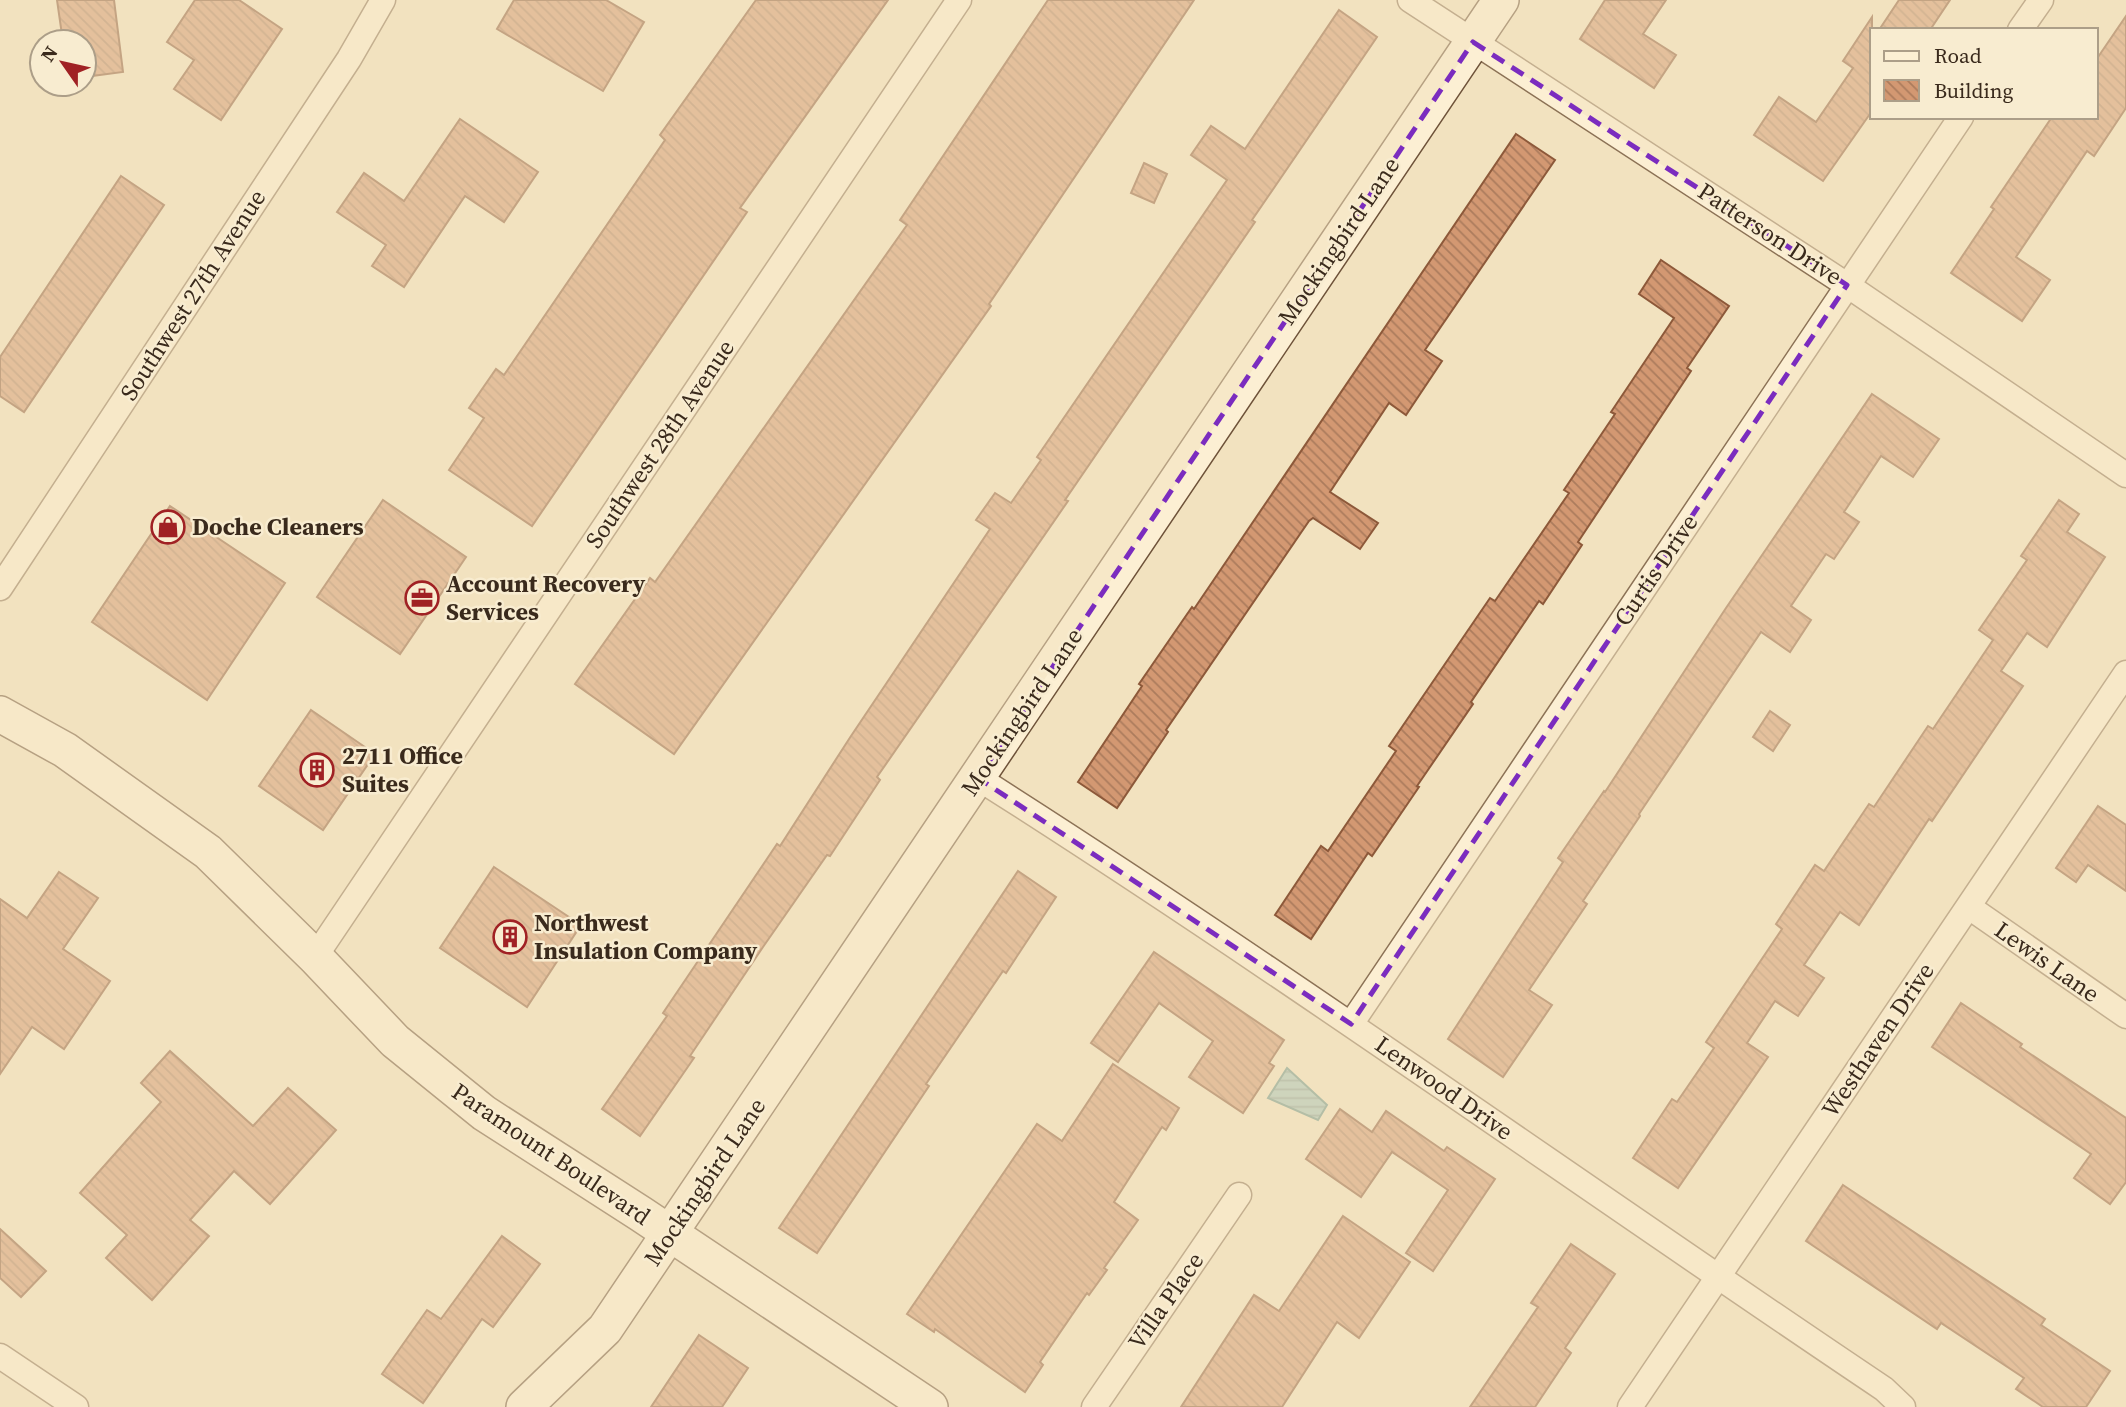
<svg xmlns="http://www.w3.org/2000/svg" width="2126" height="1407" font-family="'Source Serif 4',serif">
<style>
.water{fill:url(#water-rules);stroke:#699287;stroke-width:2}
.building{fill:url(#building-back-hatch);stroke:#8d593a;stroke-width:2}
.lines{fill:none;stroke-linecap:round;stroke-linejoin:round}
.street-casing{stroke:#8c7256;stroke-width:27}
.secondary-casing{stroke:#6e5239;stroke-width:38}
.street{stroke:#fcefd3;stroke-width:24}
.secondary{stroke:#fcefd3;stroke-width:35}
.marked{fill:none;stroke:#7b2cbf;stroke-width:5;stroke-dasharray:14 9;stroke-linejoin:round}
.labels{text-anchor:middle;stroke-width:5;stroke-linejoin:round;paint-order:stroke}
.street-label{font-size:24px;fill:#3a2a1c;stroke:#f8ecd0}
.poi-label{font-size:24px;font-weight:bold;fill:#3a2a1c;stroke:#f8ecd0;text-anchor:start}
</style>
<defs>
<pattern id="water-rules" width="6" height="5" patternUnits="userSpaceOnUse" patternTransform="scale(1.75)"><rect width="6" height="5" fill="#a3c3b9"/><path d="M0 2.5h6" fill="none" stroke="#869f96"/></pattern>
<pattern id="building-back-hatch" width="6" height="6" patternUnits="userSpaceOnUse" patternTransform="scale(1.75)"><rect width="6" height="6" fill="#d39872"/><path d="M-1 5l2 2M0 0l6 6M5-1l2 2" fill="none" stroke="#ac7c5d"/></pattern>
</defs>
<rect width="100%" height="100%" fill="#f2e2bf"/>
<polygon class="water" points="1287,1068 1327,1105 1318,1120 1268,1098"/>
<g class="building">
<polygon points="57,0 114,0 123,72 84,77 84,42 63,42"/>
<polygon points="195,0 239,0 282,29 221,120 174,89 194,60 167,42"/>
<polygon points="514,0 606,0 644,22 603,91 497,29"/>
<polygon points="756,0 888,0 740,208 747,212 532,526 449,470 484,418 469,408 496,369 504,375 665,140 660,135"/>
<polygon points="1048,0 1194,0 989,304 991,306 674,754 575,684 650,578 655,582 907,225 900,220"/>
<polygon points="1605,0 1666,0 1643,34 1676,55 1654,88 1580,39"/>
<polygon points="1899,0 1950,0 1930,30 1879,30"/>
<polygon points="1339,10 1377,37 1252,220 1255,222 1065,500 1068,501 877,777 880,780 830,856 827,855 763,947 690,1056 694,1058 640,1136 602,1109 667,1016 663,1013 777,844 780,846 851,736 990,529 976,520 995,493 1011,503 1041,460 1037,457 1227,180 1191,155 1211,126 1245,149"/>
<polygon points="2126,16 2126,108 2094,156 2087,151 2016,257 2050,280 2022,321 1951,273 1994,209 1991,207 2052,117 2096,117 2096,60"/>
<polygon points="1872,17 1872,111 1823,181 1754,135 1779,97 1816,122 1853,68 1843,61"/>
<polygon points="460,119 538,172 504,222 465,196 404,287 372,266 386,245 337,212 364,173 404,201"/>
<polygon points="1516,134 1555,160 1425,350 1442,361 1406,415 1389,403 1330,492 1378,523 1360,549 1313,518 1309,521 1166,730 1168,732 1117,808 1078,782 1142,686 1139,684 1192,607 1194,609"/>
<polygon points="1144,163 1167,174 1154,203 1131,193"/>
<polygon points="121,176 164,205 24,412 0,396 0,357"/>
<polygon points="1661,260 1729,306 1687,368 1691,371 1578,542 1582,545 1543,604 1539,601 1471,702 1473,704 1417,786 1419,787 1372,856 1368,853 1311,939 1275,915 1321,846 1328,851 1396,751 1389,746 1490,598 1495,601 1569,493 1564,490 1615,414 1611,412 1674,318 1639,294"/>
<polygon points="1872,394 1939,439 1913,477 1881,456 1844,512 1859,522 1834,559 1826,554 1791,606 1811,620 1790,652 1761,632 1639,814 1640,816 1583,901 1587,904 1529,990 1552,1005 1503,1077 1448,1039 1563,862 1558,858 1604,791 1605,792 1726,608"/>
<polygon points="383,500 466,557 400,654 317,597"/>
<polygon points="2059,500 2079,514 2067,532 2105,557 2047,647 2027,633 2001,671 2023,686 1932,821 1929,819 1859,925 1840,912 1804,965 1824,978 1798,1016 1775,1001 1747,1043 1768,1057 1678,1188 1633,1158 1672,1099 1677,1102 1714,1048 1706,1042 1782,929 1776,924 1815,865 1824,871 1869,804 1874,807 1928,726 1933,729 1993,640 1979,630 2027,560 2021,556"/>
<polygon points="170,506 285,583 207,700 92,622"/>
<polygon points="311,710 375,754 323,830 259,786"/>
<polygon points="1770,711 1790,725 1773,751 1753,737"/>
<polygon points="2098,806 2126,825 2126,891 2088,865 2076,882 2056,868"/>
<polygon points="494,867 581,925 527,1007 440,948"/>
<polygon points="1018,871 1056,897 1006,973 1003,971 926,1084 929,1086 817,1253 779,1228"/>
<polygon points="59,872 98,898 63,949 110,981 64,1049 32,1027 0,1074 0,899 27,918"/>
<polygon points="1154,952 1284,1040 1269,1063 1274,1066 1243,1113 1189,1077 1213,1041 1159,1003 1118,1062 1091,1043"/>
<polygon points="1961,1003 2022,1044 2020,1047 2126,1118 2126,1182 2110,1204 2074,1178 2091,1154 1932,1047"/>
<polygon points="170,1051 253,1126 288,1088 336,1130 270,1204 234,1171 190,1220 209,1236 152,1300 106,1258 127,1235 80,1193 161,1102 141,1083"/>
<polygon points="1113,1064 1179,1108 1166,1130 1162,1127 1114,1202 1138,1220 1104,1268 1107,1270 1089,1295 1087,1293 1040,1362 1043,1365 1025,1392 935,1329 934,1332 907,1314 1037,1124 1062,1141"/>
<polygon points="1340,1109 1372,1132 1386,1111 1444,1151 1447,1147 1495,1179 1433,1271 1406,1253 1448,1190 1392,1152 1361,1197 1306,1159"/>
<polygon points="1843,1185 2045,1319 2041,1325 2110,1371 2086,1407 2043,1407 2016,1389 2024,1378 1941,1323 1937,1329 1806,1241"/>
<polygon points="1343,1216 1410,1262 1359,1338 1337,1322 1282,1407 1181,1407 1254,1295 1279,1311"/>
<polygon points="0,1229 46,1271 21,1297 0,1278"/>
<polygon points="502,1236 540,1264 493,1327 482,1319 423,1403 382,1374 427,1310 441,1319"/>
<polygon points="1571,1244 1615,1274 1565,1348 1571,1353 1535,1407 1470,1407 1538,1307 1531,1303"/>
<polygon points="699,1335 748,1368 722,1407 651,1407"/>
</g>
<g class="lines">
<defs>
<g id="street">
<polyline points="1410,0 1847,285 2126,475"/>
<polyline points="2020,30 2041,0"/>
<polyline points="0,588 349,59 383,0"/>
<path d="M978,778C1285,973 1581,1186 1884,1389L1903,1407"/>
<polyline points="1969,907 2126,1016"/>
<polyline points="315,957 959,0"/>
<polyline points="1351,1024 1961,117"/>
<polyline points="0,1356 76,1407"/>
<polyline points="1094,1407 1239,1195"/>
<polyline points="1630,1407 2126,673"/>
</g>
<g id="secondary">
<polyline points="0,714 65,750 208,852 315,957 395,1041 484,1113 641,1214 930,1407"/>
<polyline points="524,1407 605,1329 1501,0"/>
</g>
</defs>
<use href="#street" class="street-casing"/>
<use href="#secondary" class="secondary-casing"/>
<use href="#street" class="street"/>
<use href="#secondary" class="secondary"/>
</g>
<path d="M0 0H2126V1407H0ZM1473,42L1847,285L1351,1024L978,778Z" fill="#f2e2bf" fill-opacity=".55" fill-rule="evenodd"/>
<path class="marked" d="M1473,42L1847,285L1351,1024L978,778Z"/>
<defs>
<symbol id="shop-ring" viewBox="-11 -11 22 22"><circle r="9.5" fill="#f8ecd0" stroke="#a02124" stroke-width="1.5"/><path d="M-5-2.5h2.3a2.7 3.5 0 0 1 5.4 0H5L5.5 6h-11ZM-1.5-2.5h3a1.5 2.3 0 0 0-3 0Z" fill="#a02124"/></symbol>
<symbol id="office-ring" viewBox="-11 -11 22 22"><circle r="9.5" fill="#f8ecd0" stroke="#a02124" stroke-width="1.5"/><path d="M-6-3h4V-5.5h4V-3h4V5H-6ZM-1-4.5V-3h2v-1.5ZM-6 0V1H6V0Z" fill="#a02124"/></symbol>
<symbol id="building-ring" viewBox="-11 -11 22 22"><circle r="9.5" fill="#f8ecd0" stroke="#a02124" stroke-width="1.5"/><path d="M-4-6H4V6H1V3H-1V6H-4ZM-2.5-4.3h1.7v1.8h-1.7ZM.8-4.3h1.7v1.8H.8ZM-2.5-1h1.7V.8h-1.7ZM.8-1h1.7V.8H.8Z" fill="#a02124"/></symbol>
</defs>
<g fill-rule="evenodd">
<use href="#shop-ring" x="149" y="508" width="38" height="38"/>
<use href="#office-ring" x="403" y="579" width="38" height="38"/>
<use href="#building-ring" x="298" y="751" width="38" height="38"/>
<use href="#building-ring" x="491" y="918" width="38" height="38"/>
</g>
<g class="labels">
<g class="street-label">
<text transform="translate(1770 234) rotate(33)" y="8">Patterson Drive</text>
<text transform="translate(1339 241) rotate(-56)" y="8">Mockingbird Lane</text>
<text transform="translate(193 295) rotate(-57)" y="8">Southwest 27th Avenue</text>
<text transform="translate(660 444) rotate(-56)" y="8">Southwest 28th Avenue</text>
<text transform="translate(1656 570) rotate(-56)" y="8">Curtis Drive</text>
<text transform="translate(1022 712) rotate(-56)" y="8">Mockingbird Lane</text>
<text transform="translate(2047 962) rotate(35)" y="8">Lewis Lane</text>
<text transform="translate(1878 1040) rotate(-56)" y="8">Westhaven Drive</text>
<text transform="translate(1444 1088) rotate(35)" y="8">Lenwood Drive</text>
<text transform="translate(551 1154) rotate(34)" y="8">Paramount Boulevard</text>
<text transform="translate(705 1182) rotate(-56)" y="8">Mockingbird Lane</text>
<text transform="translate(1166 1301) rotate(-55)" y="8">Villa Place</text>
</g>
<g class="poi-label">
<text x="192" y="535">Doche Cleaners</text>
<text x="446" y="592">Account Recovery<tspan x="446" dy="28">Services</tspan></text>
<text x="342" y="764">2711 Office<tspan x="342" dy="28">Suites</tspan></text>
<text x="534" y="931">Northwest<tspan x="534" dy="28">Insulation Company</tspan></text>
</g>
</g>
<rect x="1870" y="28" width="228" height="91" fill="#f8ecd0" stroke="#ac9e88" stroke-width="2"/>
<rect x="1884" y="51" width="35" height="10" fill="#fcefd3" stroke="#ac9e88" stroke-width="2"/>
<text x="1934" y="63" font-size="21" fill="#3a2a1c">Road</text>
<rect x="1884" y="80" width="35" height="21" fill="url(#building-back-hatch)" stroke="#ac9e88" stroke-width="2"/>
<text x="1934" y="98" font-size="21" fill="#3a2a1c">Building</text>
<g transform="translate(63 63) rotate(304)"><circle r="33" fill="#f8ecd0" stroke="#ac9e88" stroke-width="2"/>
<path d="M0-5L12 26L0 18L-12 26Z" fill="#a02124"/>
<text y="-10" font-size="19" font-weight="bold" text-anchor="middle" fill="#3a2a1c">N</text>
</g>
</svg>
